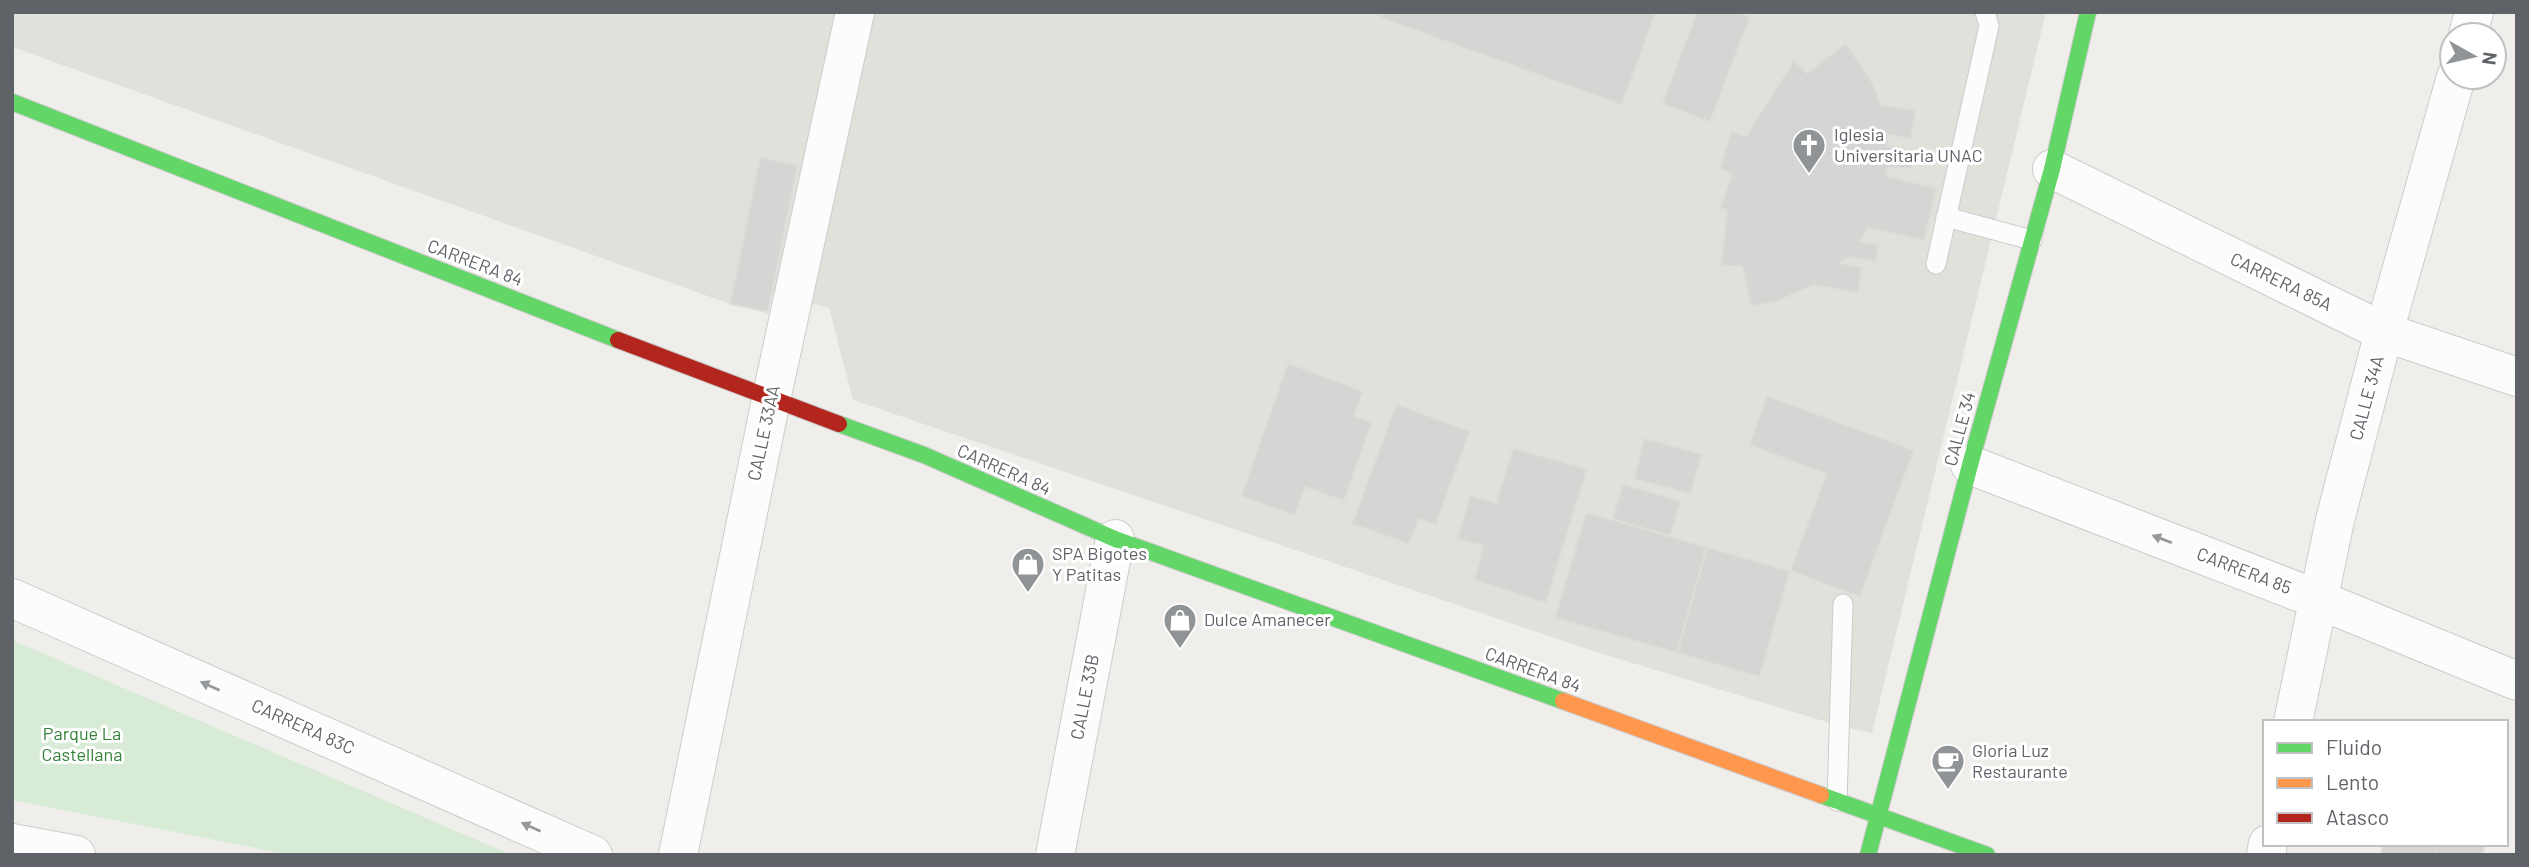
<svg xmlns="http://www.w3.org/2000/svg" width="2529" height="867" font-family="Barlow,sans-serif">
<style>
.education{fill:#e2e0da}
.park{fill:#d8ebd6}
.building{fill:#d6d5d3;stroke:#deddd9;stroke-width:2}
.lines{fill:none;stroke-linecap:round;stroke-linejoin:round}
.lane-casing{stroke:#cbcccc;stroke-width:21}
.street-casing{stroke:#cbcccc;stroke-width:40}
.fast-casing{stroke:#cacacb;stroke-width:18}
.slow-casing{stroke:#cacacb;stroke-width:18}
.jam-casing{stroke:#cacacb;stroke-width:18}
.lane{stroke:#fdfcfc;stroke-width:19}
.street{stroke:#fdfcfc;stroke-width:38}
.fast{stroke:#63d668;stroke-width:16}
.slow{stroke:#ff974d;stroke-width:16}
.jam{stroke:#b3261e;stroke-width:16}
.oneway{fill:#96999c}
.labels{text-anchor:middle;stroke-width:6;stroke-linejoin:round;paint-order:stroke}
.poi-label{font-size:18px;fill:#5f6368;stroke:#fff;text-anchor:start}
.street-label{font-size:18px;fill:#5f6368;stroke:#fff}
.park-label{font-size:18px;fill:#348238;stroke:#fff}
</style>
<rect width="100%" height="100%" fill="#efeeea"/>
<polygon class="education" points="12,12 2046,12 1872,733 1840,726 1593,651 853,400 829,308 772,294 768,312 730,304 12,47"/>
<polygon class="park" points="12,640 512,855 291,855 12,800"/>
<g class="building">
<polygon points="1383,12 1656,12 1622,105 1381,18"/>
<polygon points="1697,12 1739,12 1750,17 1710,122 1662,104"/>
<polygon points="1846,43 1872,82 1881,105 1916,110 1911,139 1888,135 1888,146 1914,150 1912,169 1887,167 1886,176 1937,188 1924,241 1869,228 1860,241 1879,245 1876,262 1849,257 1840,263 1862,267 1858,293 1813,285 1778,301 1751,307 1742,266 1721,266 1727,210 1720,208 1732,174 1720,169 1731,132 1746,136 1794,60 1807,73"/>
<polygon points="760,157 798,165 768,312 730,304"/>
<polygon points="1288,363 1363,391 1354,416 1372,422 1344,501 1305,487 1295,516 1241,496"/>
<polygon points="1767,396 1914,450 1860,597 1790,571 1826,474 1749,445"/>
<polygon points="1396,404 1470,431 1436,525 1419,519 1409,544 1352,524"/>
<polygon points="1644,438 1702,454 1691,494 1634,479"/>
<polygon points="1513,448 1587,469 1546,603 1474,580 1483,546 1457,539 1470,495 1496,503"/>
<polygon points="1623,484 1681,501 1670,536 1612,519"/>
<polygon points="1586,512 1707,547 1677,653 1555,618"/>
<polygon points="1707,547 1790,571 1760,677 1677,653"/>
<polygon points="2383,844 2439,844 2435,855 2381,855"/>
<polygon points="2439,844 2485,844 2482,855 2435,855"/>
</g>
<g class="lines">
<defs>
<g id="lane">
<polyline points="1946,217 2032,240"/>
<polyline points="1936,264 1989,26 1985,12"/>
<polyline points="1837,801 1843,604"/>
</g>
<g id="street">
<polyline points="2468,35 2474,12"/>
<polyline points="2052,169 2384,332 2517,377"/>
<polyline points="1970,465 2317,599 2517,681"/>
<polyline points="12,598 593,855"/>
<polyline points="2293,722 2335,520 2384,332 2456,77"/>
<polyline points="12,843 76,855"/>
<polyline points="678,855 771,400 855,12"/>
<polyline points="1055,855 1115,539"/>
<polyline points="2266,855 2268,844"/>
</g>
<g id="fast">
<polyline points="12,102 618,340"/>
<polyline points="839,424 924,455 1115,539 1563,701"/>
<polyline points="1821,795 1987,855"/>
<polyline points="1868,855 1970,465 2052,169 2088,12"/>
</g>
<polyline id="slow" points="1563,701 1821,795"/>
<polyline id="jam" points="618,340 839,424"/>
</defs>
<use href="#lane" class="lane-casing"/>
<use href="#street" class="street-casing"/>
<use href="#fast" class="fast-casing"/>
<use href="#slow" class="slow-casing"/>
<use href="#jam" class="jam-casing"/>
<use href="#lane" class="lane"/>
<use href="#street" class="street"/>
<use href="#fast" class="fast"/>
<use href="#slow" class="slow"/>
<use href="#jam" class="jam"/>
</g>
<defs><path id="oneway-solid" d="M-6-.8H1V-3.2L6.5 0L1 3.2V.8H-6Z" transform="scale(1.75)"/></defs>
<g class="oneway">
<use href="#oneway-solid" transform="translate(2162 539) rotate(-159)"/>
<use href="#oneway-solid" transform="translate(210 686) rotate(-156)"/>
<use href="#oneway-solid" transform="translate(531 827) rotate(-156)"/>
</g>
<defs>
<symbol id="church-pin" viewBox="-11 -11 22 30"><path d="M0 17L-7.5 6A9.5 9.5 0 1 1 7.5 6Z" fill="#919496" stroke="#fff"/><path d="M-1.2-6h2.4v3.5h3.3v2.4h-3.3V6h-2.4V-.1h-3.3v-2.4h3.3Z" fill="#fff"/></symbol>
<symbol id="shop-pin" viewBox="-11 -11 22 30"><path d="M0 17L-7.5 6A9.5 9.5 0 1 1 7.5 6Z" fill="#919496" stroke="#fff"/><path d="M-5-2.5h2.3a2.7 3.5 0 0 1 5.4 0H5L5.5 6h-11ZM-1.5-2.5h3a1.5 2.3 0 0 0-3 0Z" fill="#fff"/></symbol>
<symbol id="cafe-pin" viewBox="-11 -11 22 30"><path d="M0 17L-7.5 6A9.5 9.5 0 1 1 7.5 6Z" fill="#919496" stroke="#fff"/><path d="M-5.5-4.5H6V0H3Q3 3.5 0 3.5H-2.5Q-5.5 3.5-5.5 0ZM3-3.2v2h1.7v-2ZM-6 4.5H4V6H-6Z" fill="#fff"/></symbol>
</defs>
<g fill-rule="evenodd">
<use href="#church-pin" x="1790" y="126" width="38" height="52"/>
<use href="#shop-pin" x="1009" y="545" width="38" height="52"/>
<use href="#shop-pin" x="1161" y="601" width="38" height="52"/>
<use href="#cafe-pin" x="1929" y="742" width="38" height="52"/>
</g>
<g class="labels">
<g class="poi-label">
<text x="1834" y="141">Iglesia<tspan x="1834" dy="21">Universitaria UNAC</tspan></text>
<text x="1052" y="560">SPA Bigotes<tspan x="1052" dy="21">Y Patitas</tspan></text>
<text x="1204" y="626">Dulce Amanecer</text>
<text x="1972" y="757">Gloria Luz<tspan x="1972" dy="21">Restaurante</tspan></text>
</g>
<g class="street-label">
<text transform="translate(475 263) rotate(21)" y="6">CARRERA 84</text>
<text transform="translate(2281 282) rotate(26)" y="6">CARRERA 85A</text>
<text transform="translate(2367 398) rotate(-75)" y="6">CALLE 34A</text>
<text transform="translate(1960 429) rotate(-75)" y="6">CALLE 34</text>
<text transform="translate(764 433) rotate(-78)" y="6">CALLE 33AA</text>
<text transform="translate(1004 470) rotate(24)" y="6">CARRERA 84</text>
<text transform="translate(2244 571) rotate(21)" y="6">CARRERA 85</text>
<text transform="translate(1533 670) rotate(20)" y="6">CARRERA 84</text>
<text transform="translate(1085 697) rotate(-79)" y="6">CALLE 33B</text>
<text transform="translate(303 727) rotate(24)" y="6">CARRERA 83C</text>
</g>
<g class="park-label">
<text x="82" y="740">Parque La<tspan x="82" dy="21">Castellana</tspan></text>
</g>
</g>
<rect width="2529" height="867" fill="none" stroke="#5f6368" stroke-width="28"/>
<rect x="2263" y="720" width="245" height="126" fill="#ffffff" stroke="#bfc1c3" stroke-width="2"/>
<rect x="2277" y="743" width="35" height="10" fill="#63d668" stroke="#bfc1c3" stroke-width="2"/>
<text x="2326" y="755" font-size="21" fill="#5f6368">Fluido</text>
<rect x="2277" y="778" width="35" height="10" fill="#ff974d" stroke="#bfc1c3" stroke-width="2"/>
<text x="2326" y="790" font-size="21" fill="#5f6368">Lento</text>
<rect x="2277" y="813" width="35" height="10" fill="#b3261e" stroke="#bfc1c3" stroke-width="2"/>
<text x="2326" y="825" font-size="21" fill="#5f6368">Atasco</text>
<g transform="translate(2473 56) rotate(98)"><circle r="33" fill="#ffffff" stroke="#bfc1c3" stroke-width="2"/>
<path d="M0-5L12 26L0 18L-12 26Z" fill="#919496"/>
<text y="-10" font-size="19" font-weight="bold" text-anchor="middle" fill="#5f6368">N</text>
</g>
</svg>
